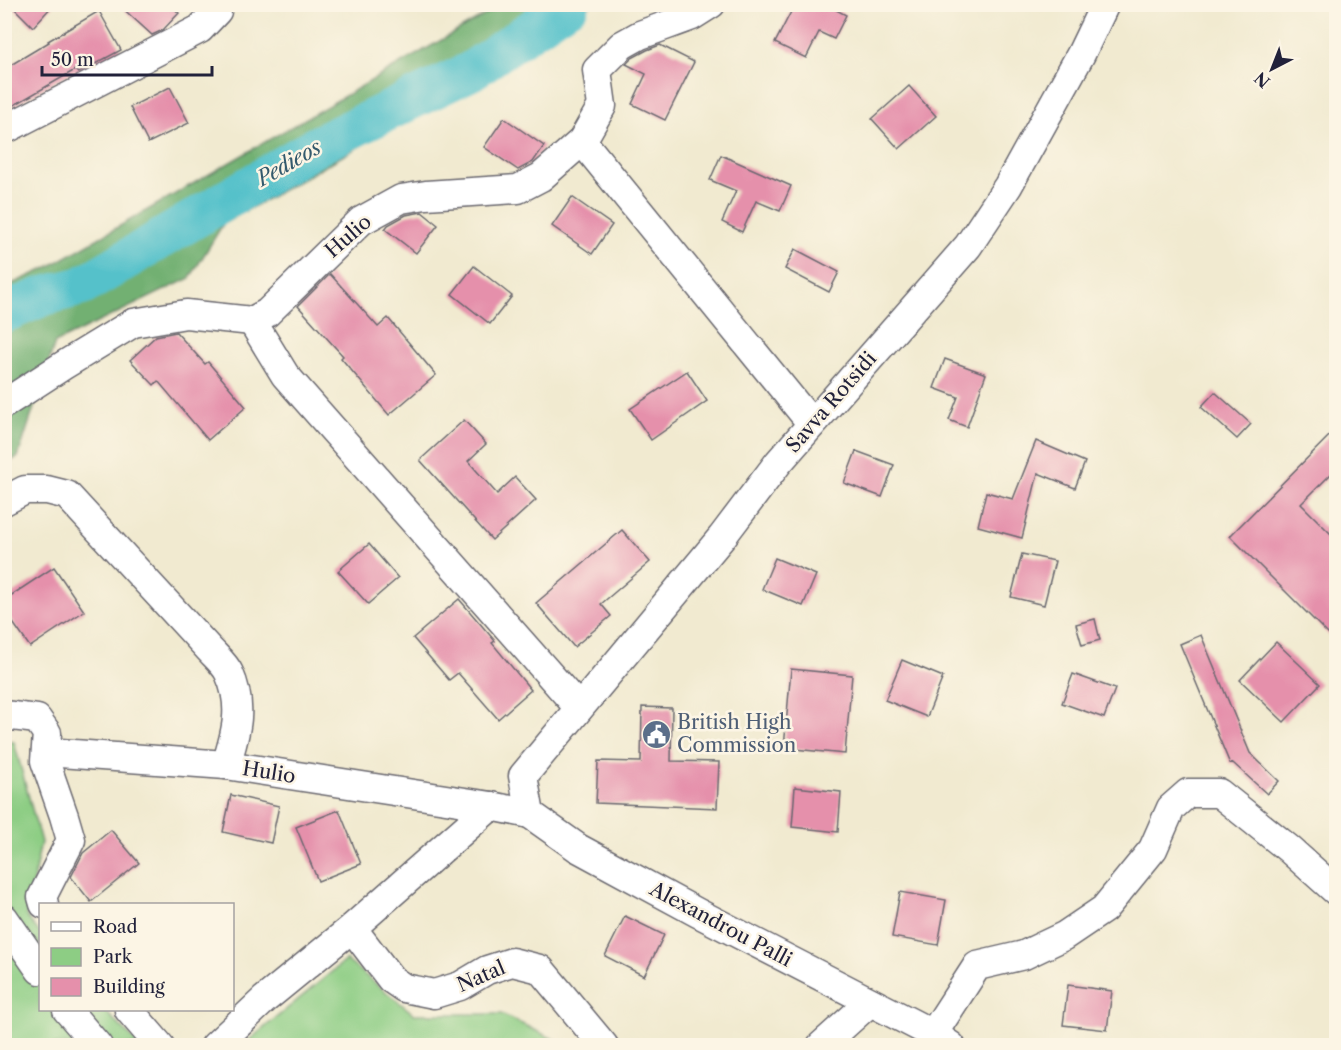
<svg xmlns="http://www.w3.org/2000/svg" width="1341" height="1050" font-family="'Libre Caslon Text',serif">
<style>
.green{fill:#8dcd84;stroke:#587860;stroke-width:1.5}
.forest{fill:#72b072;stroke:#4a6956;stroke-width:1.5}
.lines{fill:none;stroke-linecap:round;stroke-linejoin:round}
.river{stroke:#54c1ca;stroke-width:40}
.building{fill:#e590ab}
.minor-casing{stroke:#6a686f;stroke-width:31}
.minor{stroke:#fff;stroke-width:28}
.labels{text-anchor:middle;stroke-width:5;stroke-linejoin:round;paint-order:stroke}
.street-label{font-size:20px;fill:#22223b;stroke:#fcf5e5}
.service-label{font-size:20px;fill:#4e5e75;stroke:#fcf5e5;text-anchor:start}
.water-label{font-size:21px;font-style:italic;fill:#345a6d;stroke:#fcf5e5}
</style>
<rect width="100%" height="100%" fill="#fcf5e5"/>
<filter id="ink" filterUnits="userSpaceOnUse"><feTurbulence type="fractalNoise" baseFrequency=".0167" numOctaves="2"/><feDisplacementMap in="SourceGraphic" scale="12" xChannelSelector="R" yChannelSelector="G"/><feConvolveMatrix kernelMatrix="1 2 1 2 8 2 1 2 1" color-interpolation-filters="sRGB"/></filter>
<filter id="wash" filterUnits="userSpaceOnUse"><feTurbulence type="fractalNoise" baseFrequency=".008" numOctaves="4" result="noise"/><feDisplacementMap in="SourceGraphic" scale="24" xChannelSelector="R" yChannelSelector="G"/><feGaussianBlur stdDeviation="1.35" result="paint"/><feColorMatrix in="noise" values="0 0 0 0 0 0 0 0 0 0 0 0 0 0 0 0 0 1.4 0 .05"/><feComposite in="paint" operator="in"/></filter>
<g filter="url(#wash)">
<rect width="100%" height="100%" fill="#f1ead0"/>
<g class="green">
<polygon points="4,741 14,742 41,842 26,916 40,933 40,1010 104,1010 139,1045 5,1045"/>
<polygon points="346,960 414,1014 501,1014 566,1045 242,1046"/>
</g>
<polygon class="forest" points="502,5 590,5 437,102 223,224 190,278 55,343 18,457 5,464 5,287 47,268"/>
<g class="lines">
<polyline class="river" points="4,313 44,296 82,286 318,145 471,71 569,4"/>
</g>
<g id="blocks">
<g class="building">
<polygon points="10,4 54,4 33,27"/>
<polygon points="118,4 169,4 179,13 163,30 152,35"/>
<polygon points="795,4 825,4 846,15 834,39 819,32 806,58 775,43"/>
<polygon points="99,11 121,50 78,73 75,70 4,111 4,69 49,42 48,41"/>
<polygon points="660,45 694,62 665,120 632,104 646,74 626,64 632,58 647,50"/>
<polygon points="909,86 936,116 899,149 872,119"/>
<polygon points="170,87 189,123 148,143 130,107"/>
<polygon points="504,118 544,146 533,162 518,170 484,147"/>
<polygon points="721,155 791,186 780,211 756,201 742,232 722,222 736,191 710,180"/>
<polygon points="572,197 612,225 592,254 552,226"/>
<polygon points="422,212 438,225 416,253 385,229 388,225 406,215"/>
<polygon points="795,249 839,272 829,292 785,269"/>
<polygon points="474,266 512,296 490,324 452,294"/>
<polygon points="330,274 378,327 388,318 436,375 389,415 341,358 343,356 298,306"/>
<polygon points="176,332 205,364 208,362 246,407 208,440 158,381 154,385 130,360 156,336"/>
<polygon points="945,359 986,374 967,427 949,420 958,397 934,388"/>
<polygon points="687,371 707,401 651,440 630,409"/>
<polygon points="1215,392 1251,424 1237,439 1201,407"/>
<polygon points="464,420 486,444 468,461 497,494 515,477 536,500 492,540 420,460"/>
<polygon points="1336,429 1336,469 1301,504 1336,539 1336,642 1230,536"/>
<polygon points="1036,441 1085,462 1075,488 1038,473 1022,538 978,526 986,492 1013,499"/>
<polygon points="856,451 894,465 882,497 844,483"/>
<polygon points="622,530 650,562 601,604 611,616 574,647 536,603"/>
<polygon points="369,544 398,578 368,604 338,571"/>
<polygon points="1022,554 1055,561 1044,605 1011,597"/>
<polygon points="775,558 816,575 803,606 762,589"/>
<polygon points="54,567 84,611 30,647 4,610 4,600"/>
<polygon points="459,599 495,641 492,643 531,690 498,719 458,673 449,680 413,638"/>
<polygon points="1095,619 1100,640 1082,645 1076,624"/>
<polygon points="1201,635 1250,753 1279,781 1267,794 1233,763 1230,764 1180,644"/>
<polygon points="1276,642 1320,684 1284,722 1240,680"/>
<polygon points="902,660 943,677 927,717 885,700"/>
<polygon points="791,669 852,675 845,754 784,748"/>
<polygon points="1073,674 1115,689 1104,718 1062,703"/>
<polygon points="642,707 672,708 671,761 719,762 717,808 596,803 598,761 641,762"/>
<polygon points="795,787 841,792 838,832 792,827"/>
<polygon points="231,795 279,806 271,843 223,832"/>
<polygon points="339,810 361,864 318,881 296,827"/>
<polygon points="111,830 139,863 91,902 71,877 83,853"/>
<polygon points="900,892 946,900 938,945 892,937"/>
<polygon points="625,916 664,935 644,976 605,956"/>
<polygon points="1068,985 1112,991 1107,1030 1063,1025"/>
</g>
</g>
</g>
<g filter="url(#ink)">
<use href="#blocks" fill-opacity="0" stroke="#6a686f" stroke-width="1.5"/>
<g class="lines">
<defs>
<g id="minor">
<polyline points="4,130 200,29 217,11 216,4"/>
<polyline points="582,141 812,424"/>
<polyline points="252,321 285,375 579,708"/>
<polyline points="4,404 64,365 133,323 186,314 252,321 267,313 361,221 401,199 426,195 518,189 541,177 582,141 602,106 597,70 622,45 640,35 692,16 711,4"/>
<path d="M4,501L25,490H47L67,495L208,648C215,656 225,664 229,673C244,706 236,733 226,765"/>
<polyline points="4,715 37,719 47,733 45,761 64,816 71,840 42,897 44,904"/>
<polyline points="46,752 226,765 491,806 530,814"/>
<polyline points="4,918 40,970"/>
<polyline points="352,928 391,979 404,988 434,994 460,986 487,970 512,962 540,969 604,1046"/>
<polyline points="67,1010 98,1046"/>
<polyline points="129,1010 160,1046"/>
<polyline points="933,1034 977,966 1024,955 1064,936 1104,909 1153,849 1171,808 1188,793 1219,793 1289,849 1336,891"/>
<polyline points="215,1046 265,999 352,928 491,806"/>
<polyline points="821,1046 870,1002"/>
<polyline points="951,1046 933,1034 698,913 578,848 530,814 523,776 722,537 778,463 968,246 1008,186 1081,54 1105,4"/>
</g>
</defs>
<use href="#minor" class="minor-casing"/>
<use href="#minor" class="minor"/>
</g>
</g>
<defs>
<symbol id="civic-disc" viewBox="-11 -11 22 22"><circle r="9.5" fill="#5c6f8a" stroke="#fcf5e5"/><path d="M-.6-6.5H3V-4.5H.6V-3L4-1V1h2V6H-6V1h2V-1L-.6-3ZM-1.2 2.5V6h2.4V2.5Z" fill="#fff"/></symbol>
</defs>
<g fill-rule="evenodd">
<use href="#civic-disc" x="640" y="718" width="33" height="33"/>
</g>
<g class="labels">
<g class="street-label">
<text transform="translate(348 236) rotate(-41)" y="7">Hulio</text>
<text transform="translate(831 402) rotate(-49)" y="7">Savva Rotsidi</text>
<text transform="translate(269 772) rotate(9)" y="7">Hulio</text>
<text transform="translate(721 924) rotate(28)" y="7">Alexandrou Palli</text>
<text transform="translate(481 976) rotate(-23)" y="7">Natal</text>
</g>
<g class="service-label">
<text x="677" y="729">British High<tspan x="677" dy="23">Commission</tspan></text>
</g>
<g class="water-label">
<text transform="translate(289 163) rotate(-30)" y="7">Pedieos</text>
</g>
</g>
<rect width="1341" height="1050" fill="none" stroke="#fcf5e5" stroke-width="24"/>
<rect x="39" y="903" width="195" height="108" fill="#fcf5e5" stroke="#a5a1a1" stroke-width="1.5"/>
<rect x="51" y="922" width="30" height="9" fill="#ffffff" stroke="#a5a1a1" stroke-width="1.5"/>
<text x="93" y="933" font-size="18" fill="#22223b">Road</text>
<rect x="51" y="948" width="30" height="18" fill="#8dcd84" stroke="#a5a1a1" stroke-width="1.5"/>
<text x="93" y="963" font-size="18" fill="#22223b">Park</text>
<rect x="51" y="978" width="30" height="18" fill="#e590ab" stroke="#a5a1a1" stroke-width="1.5"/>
<text x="93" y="993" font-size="18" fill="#22223b">Building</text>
<g transform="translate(1272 69) rotate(222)" stroke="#fcf5e5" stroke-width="4.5" paint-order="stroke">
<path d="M0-4.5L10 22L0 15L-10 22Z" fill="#22223b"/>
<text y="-9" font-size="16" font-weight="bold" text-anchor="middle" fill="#22223b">N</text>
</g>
<path d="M42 66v9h170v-9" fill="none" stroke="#22223b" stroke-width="3"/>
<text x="51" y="66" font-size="18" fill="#22223b" stroke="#fcf5e5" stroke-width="4.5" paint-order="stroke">50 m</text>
</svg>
